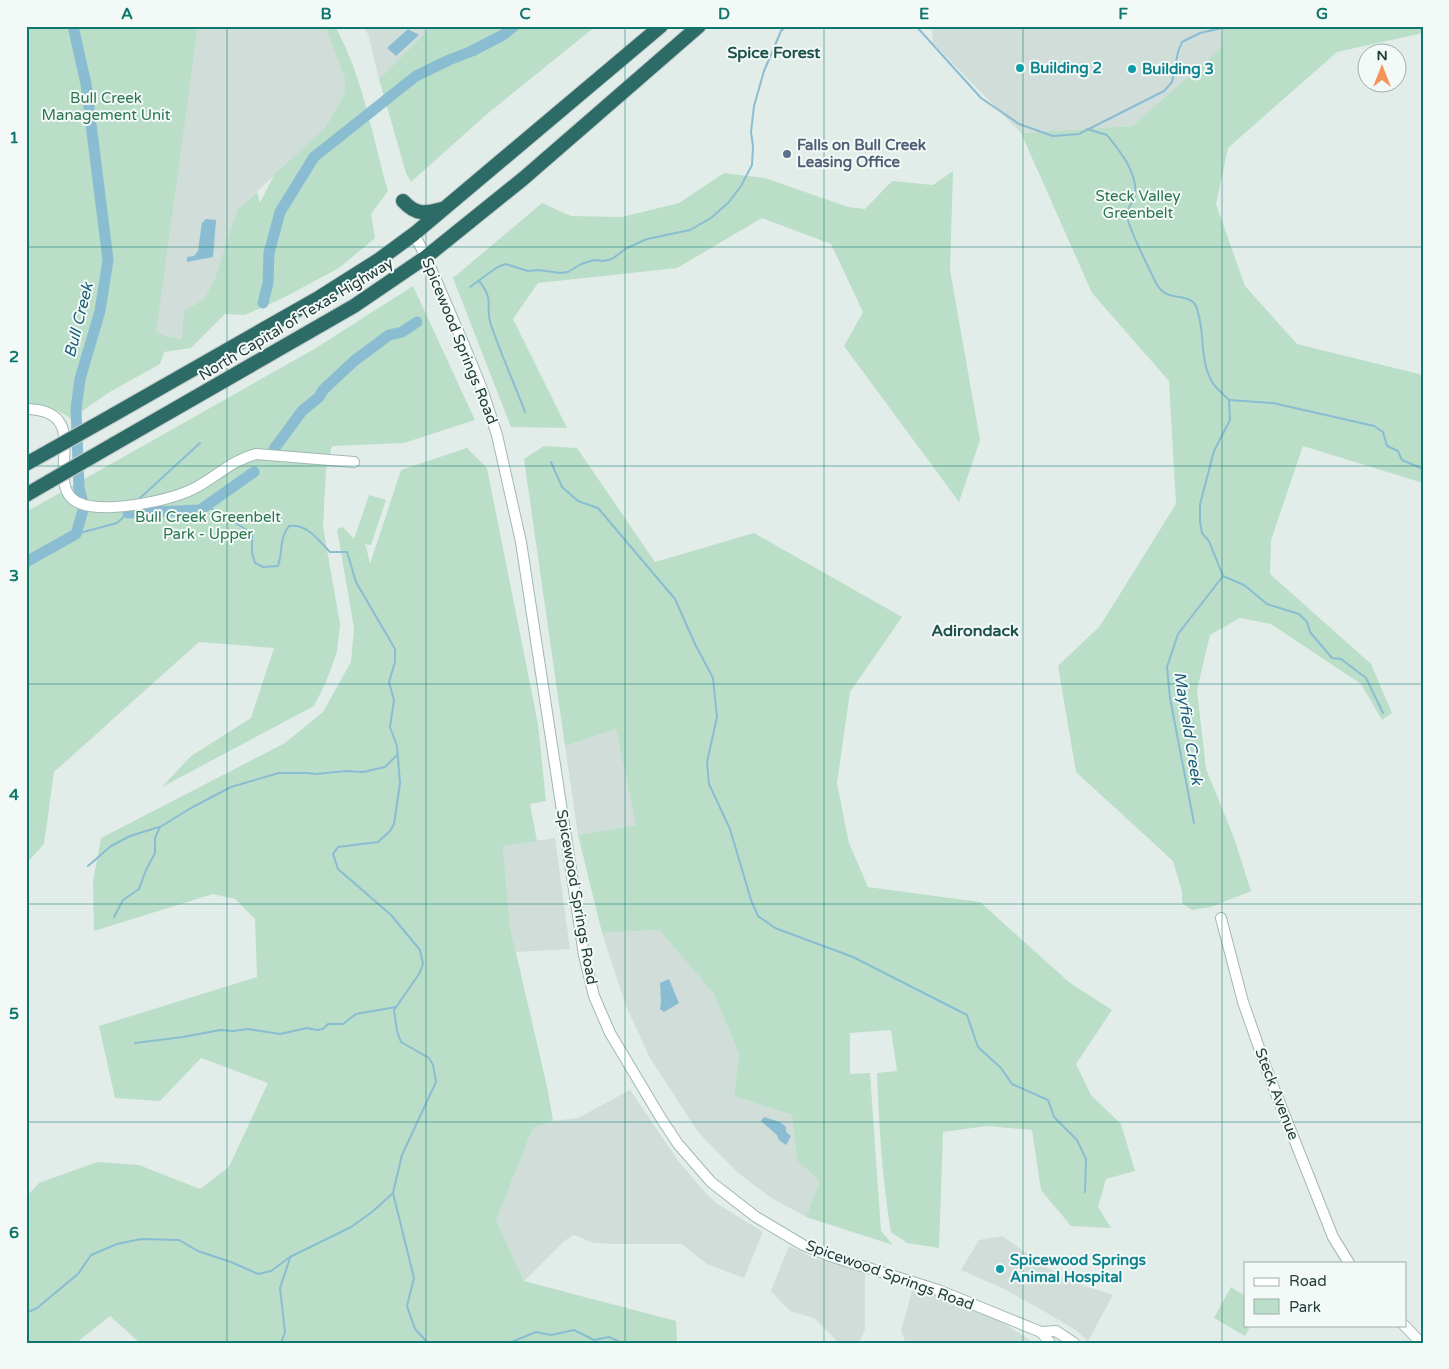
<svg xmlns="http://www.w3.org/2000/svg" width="1449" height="1369" font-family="'Varela Round',sans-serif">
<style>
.built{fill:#d0ddd9}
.green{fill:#bbdec9}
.water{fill:#8abdd2}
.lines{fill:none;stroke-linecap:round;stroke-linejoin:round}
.stream{stroke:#8abdd2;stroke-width:2}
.river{stroke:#8abdd2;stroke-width:11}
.secondary-casing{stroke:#a0b9b3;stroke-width:12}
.highway-casing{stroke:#c1c9c8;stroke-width:16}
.secondary{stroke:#fff;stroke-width:10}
.highway{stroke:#2d6b66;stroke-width:14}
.highway-bridge-casing{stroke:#c1c9c8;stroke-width:16;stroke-linecap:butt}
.highway-bridge{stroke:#2d6b66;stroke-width:14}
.grid{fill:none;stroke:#0f766e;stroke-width:1;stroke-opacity:0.55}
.culture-dot{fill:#0f9aa8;stroke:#f3f9f7;stroke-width:2}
.service-dot{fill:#5c6f8a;stroke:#f3f9f7;stroke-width:2}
.labels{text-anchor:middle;stroke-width:4;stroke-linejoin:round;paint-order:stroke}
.culture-label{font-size:15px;font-weight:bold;fill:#0d838f;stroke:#f3f9f7;text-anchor:start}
.park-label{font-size:15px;fill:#2b7552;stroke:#f3f9f7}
.service-label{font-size:15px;font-weight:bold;fill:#4e5e75;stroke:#f3f9f7;text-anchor:start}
.street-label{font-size:15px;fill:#223e3a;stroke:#f3f9f7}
.neighbourhood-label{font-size:16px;font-weight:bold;fill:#1d514b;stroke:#f3f9f7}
.water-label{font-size:16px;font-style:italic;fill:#1b5e7b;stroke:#f3f9f7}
.neatline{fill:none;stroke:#0f766e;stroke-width:2}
.grid-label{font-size:16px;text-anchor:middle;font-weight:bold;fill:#0f766e}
</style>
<rect width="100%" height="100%" fill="#e2ede9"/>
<g class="built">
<polygon points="198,26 325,26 345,79 344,95 325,128 237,210 215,278 204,299 184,311 183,339 166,336 155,332"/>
<polygon points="364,26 432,26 379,79 369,37"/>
<polygon points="932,26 1223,26 1222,47 1132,126 1021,133 933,43"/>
<polygon points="616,729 636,825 578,835 565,746"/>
<polygon points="555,838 570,949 516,952 510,927 503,846"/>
<polygon points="659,930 714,994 739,1054 734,1096 792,1115 797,1161 820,1181 806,1217 770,1197 737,1172 698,1132 650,1058 626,1006 602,933"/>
<polygon points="630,1090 679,1162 701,1188 716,1203 763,1232 744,1278 707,1264 682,1244 615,1244 594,1243 574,1235 564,1241 524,1281 496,1220 533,1128 553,1121 578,1118"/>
<polygon points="1002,1236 1066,1280 1113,1295 1088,1341 1077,1331 1042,1310 1002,1288 961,1270 979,1240"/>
<polygon points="789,1246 816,1259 865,1271 865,1329 859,1343 839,1343 814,1318 790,1311 771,1291"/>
<polygon points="915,1280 968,1300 1034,1343 906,1343 901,1331"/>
</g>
<g class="green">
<path d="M26,26H198L156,332L166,336L182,339L184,311L204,299L215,278L237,210L257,192L260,203L274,175L325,128L344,95L345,79L325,26H335C363,77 372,136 388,191L371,214L375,238L339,268L283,298L245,315L225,314L191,348L164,352L160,364L108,393L71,419C56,408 46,406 26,407Z"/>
<polygon points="432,26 596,26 487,114 411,182 406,173 379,79"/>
<polygon points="1223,26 1423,26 1423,33 1337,52 1228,148 1216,204 1245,286 1297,344 1419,374 1423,377 1423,483 1303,446 1271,540 1270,574 1371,664 1392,713 1382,720 1361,684 1271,624 1240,618 1210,635 1197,690 1206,769 1233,835 1251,891 1211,907 1192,910 1182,903 1182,892 1173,861 1076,772 1058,666 1100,626 1176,504 1169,381 1092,293 1021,133 1132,126 1222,47"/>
<polygon points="953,171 950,270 980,440 959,502 844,346 863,312 831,244 762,218 677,268 538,283 513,319 567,428 511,427 453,278 542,203 571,216 622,217 679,203 724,173 765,178 848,207 865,209 892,181 933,185"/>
<polygon points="413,286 475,420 404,443 332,446 326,470 323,527 340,624 337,652 326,682 314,706 162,787 191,756 251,718 274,648 199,642 54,772 44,844 26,864 26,512 316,348"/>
<path d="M544,446L577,448L655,562L754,533L902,617L850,692L837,783L849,843L868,887L980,902L1070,983L1112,1010L1076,1064L1091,1095L1121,1124L1135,1171L1106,1179L1098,1207L1111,1228L1071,1226L1041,1190L1032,1130L987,1126L943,1132L939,1248L907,1243L891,1232C882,1179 879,1126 877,1073L897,1071L891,1030L850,1033V1074L870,1073L881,1231L893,1245L806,1217L820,1181L797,1161L792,1115L734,1096L739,1054L714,994L659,930L602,933L578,835L636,825L616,729L565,746L524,459Z"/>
<polygon points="467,448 487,468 538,724 546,801 530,804 537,841 503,846 510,927 548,1091 553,1121 533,1128 496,1220 524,1281 676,1321 677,1343 140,1343 110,1316 76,1343 26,1343 26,1197 39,1183 97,1162 139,1165 200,1189 229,1167 268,1083 201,1058 160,1101 115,1098 99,1026 257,977 255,919 235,899 213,894 94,931 93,881 101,838 285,743 323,712 351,662 354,628 337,529 343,527 354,539 369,495 386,500 371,545 364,544 366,546 370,564 401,470"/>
<polygon points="1231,1287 1245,1296 1245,1325 1251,1325 1245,1336 1214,1318"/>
</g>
<g class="water">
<polygon points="408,29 419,35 396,56 387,48"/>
<polygon points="205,219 216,220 213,257 187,262 187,257 194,256 198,251 202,222 204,222"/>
<polygon points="669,979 679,1003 664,1012 660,1009 661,1001 660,983"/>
<polygon points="764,1117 780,1122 786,1127 786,1132 791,1136 786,1145 779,1140 777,1135 761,1121"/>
</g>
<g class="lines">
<g class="stream">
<polyline points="916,26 981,98 1019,124 1053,136 1079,134 1164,91 1172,82 1178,52 1182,42 1200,33 1231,26"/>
<path d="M1087,129L1107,135C1120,151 1138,173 1135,195C1134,203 1126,208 1127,216C1129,230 1149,268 1156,283C1167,304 1188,291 1196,306C1200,316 1201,326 1202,336C1203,351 1204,366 1211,380C1215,388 1223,394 1229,400L1230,420L1214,451L1200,504V522L1202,533L1209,541L1223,576L1178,634L1167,667L1170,698L1194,823"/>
<path d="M479,281C496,302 484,306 491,325C501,354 514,383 525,412"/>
<polyline points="470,287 496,268 505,264 528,271 539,270 560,273 568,272 581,264 594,260 603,261 612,259 627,248 647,239 690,230 711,218 729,202 741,186 752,165 753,146 751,132 754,106 764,71 781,31 786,26"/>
<polyline points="1229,400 1273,403 1374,426 1383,432 1387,446 1398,451 1402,460 1423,469"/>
<polyline points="551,462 562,487 578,501 598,508 675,599 695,644 713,678 717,717 707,762 709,784 730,829 751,900 758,916 775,928 853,957 967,1015 978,1047 1001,1068 1012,1084 1048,1100 1054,1117 1077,1140 1086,1159 1085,1192"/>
<polyline points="139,499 200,443"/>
<path d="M207,506L247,530L252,536V553L255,563L263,567L278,566C283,552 279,538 289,526C308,524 317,539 330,552H347L356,582L395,649V662L389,682L394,700L390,727L397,746L400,783L394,824L390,831L378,842L338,847L333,854L338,869L391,915L420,950L423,964L419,974L394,1010L397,1031L401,1042L429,1058L433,1065L436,1082L402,1155L393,1193L414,1278L407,1306L415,1329L428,1343"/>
<polyline points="76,534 117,523 128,513"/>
<polyline points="1223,576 1244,585 1267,604 1299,614 1307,622 1310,632 1332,658 1341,659 1366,678 1383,713"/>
<polyline points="88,866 111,846 130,836 159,827"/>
<polyline points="114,917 123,900 139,889 146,870 155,853 155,838 160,827 191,808 231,787 279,773 307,773 316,774 346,771 363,772 385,767 397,755"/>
<polyline points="135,1043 183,1037 220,1030 233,1031 248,1029 280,1034 307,1028 317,1030 323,1029 328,1024 343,1024 356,1014 396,1007"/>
<polyline points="26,1313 37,1308 78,1274 91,1255 117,1244 141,1239 179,1240 198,1251 231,1262 258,1274 271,1271 290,1257 351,1227 372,1212 393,1193"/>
<polyline points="281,1343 285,1332 280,1288 290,1258"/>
<polyline points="509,1343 536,1332 551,1335 574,1330 594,1340 609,1337 622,1343"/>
</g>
<g class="river">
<polyline points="263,303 268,283 269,253 280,212 314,157 416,76 449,60 472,51 503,35 514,26"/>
<polyline points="274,449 302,411 319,397 323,390 354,361 389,335 402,332 417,322"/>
<polyline points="128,513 200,510 254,472"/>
<polyline points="26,562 76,534 84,507 79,488 76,409 80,379 100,311 108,260 86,84 73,26"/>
</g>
<defs>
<g id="secondary">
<polyline points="414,234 426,257 464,345 482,389 497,435 521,542 584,955 594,996 610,1033 662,1120 678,1144 711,1182 756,1217 803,1245 827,1255 938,1290 1041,1332 1056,1331 1074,1343"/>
<path d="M26,409C97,410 41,483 77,502C102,515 168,501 193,489C215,478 232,460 256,454L354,462"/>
<polyline points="1221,918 1243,1002 1269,1076 1333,1237 1349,1263"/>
<polyline points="1404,1325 1421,1343"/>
<polyline points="1041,1332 1050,1343"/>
</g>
<g id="highway">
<path d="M403,201C416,215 425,214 442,209"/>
<polyline points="113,415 320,297 380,259 414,234 661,26"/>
<polyline points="114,444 354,306 426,257 524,178 699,26"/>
<polyline points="26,464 51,450"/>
<polyline points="26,495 50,481"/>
</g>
</defs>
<use href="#secondary" class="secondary-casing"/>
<use href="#highway" class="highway-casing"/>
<use href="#secondary" class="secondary"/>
<use href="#highway" class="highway"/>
<defs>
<g id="highway-bridge">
<polyline points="51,450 113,415"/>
<polyline points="50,481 114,444"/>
</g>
</defs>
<use href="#highway-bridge" class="highway-bridge-casing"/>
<use href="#highway-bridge" class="highway-bridge"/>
</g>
<path class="grid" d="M227,26V1343M426,26V1343M625,26V1343M824,26V1343M1023,26V1343M1222,26V1343M26,247H1423M26,466H1423M26,684H1423M26,904H1423M26,1122H1423"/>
<g class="culture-dot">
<circle cx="1020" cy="68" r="5"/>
<circle cx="1132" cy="69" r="5"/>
<circle cx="1000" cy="1269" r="5"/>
</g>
<circle class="service-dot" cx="787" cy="154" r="5"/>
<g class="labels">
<g class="culture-label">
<text x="1030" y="73">Building 2</text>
<text x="1142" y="74">Building 3</text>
<text x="1010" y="1265">Spicewood Springs<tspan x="1010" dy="17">Animal Hospital</tspan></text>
</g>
<g class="park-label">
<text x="106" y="103">Bull Creek<tspan x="106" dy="17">Management Unit</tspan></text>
<text x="1138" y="201">Steck Valley<tspan x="1138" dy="17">Greenbelt</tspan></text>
<text x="208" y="522">Bull Creek Greenbelt<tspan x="208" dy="17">Park - Upper</tspan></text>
</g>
<g class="service-label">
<text x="797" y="150">Falls on Bull Creek<tspan x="797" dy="17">Leasing Office</tspan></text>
</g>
<g class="street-label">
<text transform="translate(296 319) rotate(-31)" y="5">North Capital of Texas Highway</text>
<text transform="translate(460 341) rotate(68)" y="5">Spicewood Springs Road</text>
<text transform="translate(577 897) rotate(80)" y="5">Spicewood Springs Road</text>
<text transform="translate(1277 1094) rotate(69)" y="5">Steck Avenue</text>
<text transform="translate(890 1275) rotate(20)" y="5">Spicewood Springs Road</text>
</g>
<g class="neighbourhood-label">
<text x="774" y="58">Spice Forest</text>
<text x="975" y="636">Adirondack</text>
</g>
<g class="water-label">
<text transform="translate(78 320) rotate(-76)" y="6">Bull Creek</text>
<text transform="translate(1189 728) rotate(81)" y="6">Mayfield Creek</text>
</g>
</g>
<rect width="1449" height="1369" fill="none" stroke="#f3f9f7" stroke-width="55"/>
<rect x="1244" y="1262" width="162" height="65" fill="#f3f9f7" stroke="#9faeab"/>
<rect x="1254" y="1278" width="25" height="8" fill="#ffffff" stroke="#9faeab"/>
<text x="1289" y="1286" font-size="15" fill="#223e3a">Road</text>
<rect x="1254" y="1299" width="25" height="15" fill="#bbdec9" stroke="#9faeab"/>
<text x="1289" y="1312" font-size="15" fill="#223e3a">Park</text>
<g transform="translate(1382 68)"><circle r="24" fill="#f3f9f7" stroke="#9faeab"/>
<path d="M0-4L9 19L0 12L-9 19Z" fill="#f39459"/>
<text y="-8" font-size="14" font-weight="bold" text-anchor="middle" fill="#223e3a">N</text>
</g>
<rect x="28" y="28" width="1394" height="1314" class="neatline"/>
<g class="grid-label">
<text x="127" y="19">A</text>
<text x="326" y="19">B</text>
<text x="525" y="19">C</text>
<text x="724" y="19">D</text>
<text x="924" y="19">E</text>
<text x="1123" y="19">F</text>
<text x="1322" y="19">G</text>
<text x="14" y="143">1</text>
<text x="14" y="362">2</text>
<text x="14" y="581">3</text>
<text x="14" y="800">4</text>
<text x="14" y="1019">5</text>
<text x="14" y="1238">6</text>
</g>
</svg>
